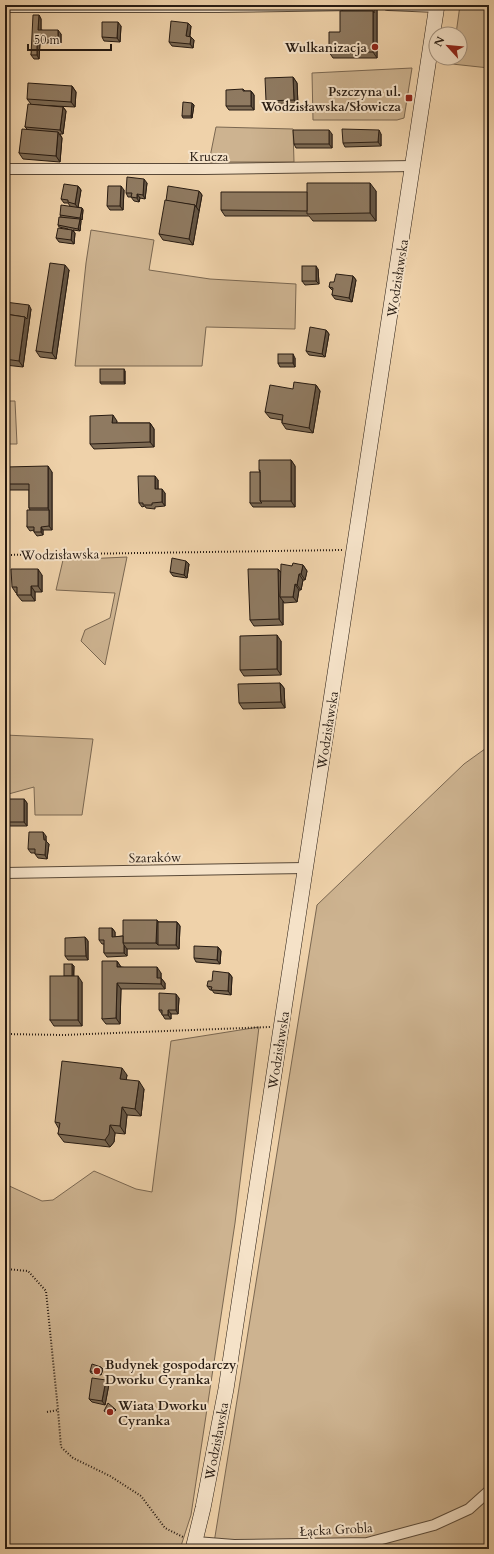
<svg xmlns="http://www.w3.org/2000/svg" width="494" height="1554" font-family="Cardo,serif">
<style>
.green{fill:#cdb390;stroke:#7a6751}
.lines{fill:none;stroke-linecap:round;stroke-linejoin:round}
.minor-casing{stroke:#594938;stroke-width:12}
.secondary-casing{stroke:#271b12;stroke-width:16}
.path{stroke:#271b12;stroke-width:2;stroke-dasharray:1 2;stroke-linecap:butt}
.minor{stroke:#f5e2c8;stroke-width:10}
.secondary{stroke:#f5e2c8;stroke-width:15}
.wall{fill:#7b6953;stroke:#271b12}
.shaded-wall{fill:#645544;stroke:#271b12}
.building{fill:#8f7a61;stroke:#271b12}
.poi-dot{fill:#8f2418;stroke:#f5e2c8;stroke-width:1.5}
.labels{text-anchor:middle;stroke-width:4;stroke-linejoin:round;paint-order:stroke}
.poi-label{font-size:13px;font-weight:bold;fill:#271b12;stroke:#f5e2c8;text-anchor:end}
.street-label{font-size:13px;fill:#271b12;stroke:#f5e2c8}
</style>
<rect width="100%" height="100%" fill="#efd2aa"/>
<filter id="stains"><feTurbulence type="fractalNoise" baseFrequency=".005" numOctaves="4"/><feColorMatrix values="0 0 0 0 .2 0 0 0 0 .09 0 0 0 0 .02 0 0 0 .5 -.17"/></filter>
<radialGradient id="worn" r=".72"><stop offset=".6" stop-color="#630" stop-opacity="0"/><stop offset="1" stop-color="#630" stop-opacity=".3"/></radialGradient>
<g class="green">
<polygon points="460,5 489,5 489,68 452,64 453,58 460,58 460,34 456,34"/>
<polygon points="412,68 404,118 397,120 313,120 312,73"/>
<polygon points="216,127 293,129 294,162 209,162"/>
<polygon points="91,230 154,240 149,270 210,279 296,284 295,329 206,327 202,366 75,366 86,263"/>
<polygon points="5,401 15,401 17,444 5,444"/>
<polygon points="127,557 105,665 81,641 85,630 110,618 115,593 56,590 63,560"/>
<polygon points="5,735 93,739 82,815 35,815 34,787 5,795"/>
<polygon points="489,746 489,1549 213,1549 317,905 464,764"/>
<polygon points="259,1027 235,1223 191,1515 180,1549 5,1549 5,1184 42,1201 53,1200 94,1171 136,1189 152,1192 171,1041"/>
</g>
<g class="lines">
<defs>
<g id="minor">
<polyline points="388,5 437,7"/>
<polyline points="5,7 217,7 355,5"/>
<polyline points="5,169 204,169 414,166"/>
<polyline points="5,873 306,868"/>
<polyline points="196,1542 234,1545 367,1543 434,1525 469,1509 489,1491"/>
</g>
<polyline id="secondary" points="193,1549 203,1508 226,1389 437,5"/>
</defs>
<use href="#minor" class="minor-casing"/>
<use href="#secondary" class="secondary-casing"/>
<g class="path">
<polyline points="5,555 342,550"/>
<polyline points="5,1034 63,1035 270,1027"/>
<polyline points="5,1269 28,1271 46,1291 58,1410 61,1447 73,1458 110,1476 141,1496 165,1528 183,1537"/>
<polyline points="47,1412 58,1410"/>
</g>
<use href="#minor" class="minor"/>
<use href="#secondary" class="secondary"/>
</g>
<g class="wall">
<polygon points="374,5 377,9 377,58 333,58 329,52 340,32"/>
<polygon points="39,15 41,19 41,30 61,34 61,43 40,43 39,59 34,59 31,55"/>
<polygon points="121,26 120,42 104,41 102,37"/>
<polygon points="191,26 190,36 194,40 193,48 172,46 169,42"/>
<polygon points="293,77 297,83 298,105 270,107 266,101"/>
<polygon points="72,86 76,92 75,107 34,105 63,107 66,111 63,134 60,134 62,138 60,162 23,159 19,153 27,129 25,127 31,104 27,99"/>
<polygon points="243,89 245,91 251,91 254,95 254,110 229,110 226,106"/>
<polygon points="192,103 194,105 192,118 183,118 182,116"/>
<polygon points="332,134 332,148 296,148 294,144"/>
<polygon points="381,134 381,146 345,147 343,143"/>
<polygon points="147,183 145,199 140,198 139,202 134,201 131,197 128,197 126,193"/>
<polygon points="78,186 81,190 78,207 82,208 83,210 82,220 80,220 81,221 80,231 73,230 75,233 74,244 59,242 56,238 68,229 59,227 58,225 61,217 60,215 70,206 68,203 64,203 61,199"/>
<polygon points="124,190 123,210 110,210 107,206"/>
<polygon points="199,191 202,195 193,245 163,240 159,234"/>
<polygon points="376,191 376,221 313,221 309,216 225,216 221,210 307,193"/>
<polygon points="318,269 319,284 305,285 302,281"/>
<polygon points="69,270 56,359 40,357 36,351"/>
<polygon points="353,276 356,280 352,302 335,299 332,295 333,291 329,287 334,282"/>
<polygon points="5,302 31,309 23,367 5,365"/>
<polygon points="326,330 329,334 325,357 309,355 306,351"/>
<polygon points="295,358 295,367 280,367 278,363"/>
<polygon points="125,371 125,384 101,384 100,382"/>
<polygon points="316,385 320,391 313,433 286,429 282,423 282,420 270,418 265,412 293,389"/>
<polygon points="117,421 116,423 150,423 154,429 154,447 94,449 90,444"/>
<polygon points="291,460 295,466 295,507 253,507 250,503 260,472 259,470"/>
<polygon points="5,467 52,472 52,530 43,530 43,535 37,536 34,532 34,530 30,531 27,527 30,510 29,508 29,490 5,490"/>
<polygon points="158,480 158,489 165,493 165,506 155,507 155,509 146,508 145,506 142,507 139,503"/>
<polygon points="186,561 189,564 187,578 173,576 170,572"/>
<polygon points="303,565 307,571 305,580 303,580 301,590 299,590 297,602 284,603 283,601 283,625 254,626 250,620 278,569 281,572 292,566"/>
<polygon points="42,575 42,592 35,592 35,601 22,601 17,595 17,593 16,593 12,587"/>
<polygon points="281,641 281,675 244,676 240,670"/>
<polygon points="280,683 284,688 285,708 243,709 239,703"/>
<polygon points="24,799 27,803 27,826 10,826 7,822"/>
<polygon points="46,836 46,841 49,844 47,859 38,858 35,854 35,853 31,853 28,849"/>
<polygon points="157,920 158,922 177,922 180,926 179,949 127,949 127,956 107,957 104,953 104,944 102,944 99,940 112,928 115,932 115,937 123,936"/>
<polygon points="85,937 88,941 88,960 68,960 65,956"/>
<polygon points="218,947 221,951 220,964 196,962 194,958"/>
<polygon points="117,961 121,967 161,973 161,978 165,983 165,989 121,989 120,1024 106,1024 102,1019"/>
<polygon points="72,964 74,966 74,976 82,982 82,1026 54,1026 50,1020 64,976"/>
<polygon points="229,973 232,977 231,995 214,993 212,990 210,990 207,986 212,981"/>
<polygon points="179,998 178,1014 171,1014 171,1019 165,1019 162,1014 159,1010"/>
<polygon points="127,1075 126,1080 144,1089 141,1116 127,1115 125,1134 115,1133 114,1142 110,1147 64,1142 58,1134 59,1129 55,1122"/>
<polygon points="101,1367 103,1369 101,1375 91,1373 90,1371"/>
<polygon points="106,1380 109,1384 105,1405 92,1402 89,1399"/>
</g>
<g class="shaded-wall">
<polygon points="374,5 377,9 377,58 373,52 373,11"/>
<polygon points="39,15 41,19 41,33 38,30"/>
<polygon points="118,22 121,26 120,42 117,38"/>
<polygon points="188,23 191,26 189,40 186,36"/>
<polygon points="58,30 61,34 61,43 58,40"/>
<polygon points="191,37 194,40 193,48 190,44"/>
<polygon points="37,39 40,43 39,59 37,55"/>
<polygon points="293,77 297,83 298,105 294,100"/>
<polygon points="72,86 76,92 75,107 71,102"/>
<polygon points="251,91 254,95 254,110 251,106"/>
<polygon points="192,103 194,105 192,118 191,116"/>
<polygon points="63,107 66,111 63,134 60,130"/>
<polygon points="329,130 332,134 332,148 329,144"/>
<polygon points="379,130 381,134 381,146 378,142"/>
<polygon points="58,132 62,138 60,162 56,156"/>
<polygon points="144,179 147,183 145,199 143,195"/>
<polygon points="370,183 376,191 376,221 370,213"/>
<polygon points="78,186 81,190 78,208 75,204"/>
<polygon points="121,186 124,190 123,210 120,206"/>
<polygon points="199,191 202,195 199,211 196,207"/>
<polygon points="137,194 140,198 139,202 137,198"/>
<polygon points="195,205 199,211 193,245 189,239"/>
<polygon points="82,208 83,210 82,220 80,218"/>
<polygon points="80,219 81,221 80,231 78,229"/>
<polygon points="72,230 75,233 74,244 71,240"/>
<polygon points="65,265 69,270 56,359 52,353"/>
<polygon points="316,266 318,269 319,284 316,281"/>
<polygon points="353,276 356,280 352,302 349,298"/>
<polygon points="29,305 31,309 23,367 19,361 25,317"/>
<polygon points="326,330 329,334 325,357 322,354"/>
<polygon points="293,354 295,358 295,367 293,363"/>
<polygon points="124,369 125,371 125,384 124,382"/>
<polygon points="316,385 320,391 313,433 309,428"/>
<polygon points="113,415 117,421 116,429 112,423"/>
<polygon points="150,423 154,429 154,447 150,442"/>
<polygon points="291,460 295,466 295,507 291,501"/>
<polygon points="48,466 52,472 52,530 49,526 49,510 48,508"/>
<polygon points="155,476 158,480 158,493 155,489"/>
<polygon points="162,489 165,493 165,506 162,502"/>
<polygon points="41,527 43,530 43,535 41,532"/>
<polygon points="186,561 189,564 187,578 184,575"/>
<polygon points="303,565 307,571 305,580 301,574"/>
<polygon points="38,569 42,575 42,592 38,586"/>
<polygon points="278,569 282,574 280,597 283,601 283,625 279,619"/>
<polygon points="299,574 303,580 301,590 297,585"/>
<polygon points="295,584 299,590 297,602 293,597"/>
<polygon points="31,586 35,592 35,601 31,595"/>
<polygon points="277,635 281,641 281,675 277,669"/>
<polygon points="280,683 284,688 285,708 281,702"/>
<polygon points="24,799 27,803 27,826 24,822"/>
<polygon points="43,832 46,836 46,841 49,844 47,859 45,855 44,840"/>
<polygon points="157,920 161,926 158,945 156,943"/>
<polygon points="177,922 180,926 179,949 176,945"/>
<polygon points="112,928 115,932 115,941 112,937"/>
<polygon points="85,937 88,941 88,960 86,956"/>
<polygon points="124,945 127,949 127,956 124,953"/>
<polygon points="218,947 221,951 220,964 217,960"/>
<polygon points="117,961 121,967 117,967"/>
<polygon points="72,964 74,966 73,980 72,978"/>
<polygon points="157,967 161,973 161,983 157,978"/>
<polygon points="229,973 232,977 231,995 228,991"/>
<polygon points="78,976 82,982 82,1026 78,1020"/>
<polygon points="161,978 165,983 165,989 161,984"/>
<polygon points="117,983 121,989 120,1024 116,1018"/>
<polygon points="176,994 179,998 178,1014 176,1010"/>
<polygon points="168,1010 171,1014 171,1019 168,1015"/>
<polygon points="122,1068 127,1075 125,1087 120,1079"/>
<polygon points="139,1081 144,1089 141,1116 135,1109"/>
<polygon points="122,1107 127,1115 125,1134 120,1126"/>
<polygon points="110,1125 115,1133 114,1142 110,1147 105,1140"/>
<polygon points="101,1367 103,1369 101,1375 99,1373"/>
<polygon points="106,1380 109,1384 105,1405 102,1401"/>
<polygon points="114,1408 116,1410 110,1416 109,1414"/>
</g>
<g class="building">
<polygon points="342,5 374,5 374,13 373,11 342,11"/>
<polygon points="340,11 373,11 373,52 329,52 329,32 340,32"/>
<polygon points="33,15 39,15 38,30 58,30 58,40 37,39 37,55 31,55"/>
<polygon points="171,21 188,23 186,36 191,37 190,44 169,42"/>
<polygon points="102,22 118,22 117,38 102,37"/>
<polygon points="293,77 294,100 266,101 265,78"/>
<polygon points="28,83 72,86 71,102 27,99"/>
<polygon points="243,89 243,91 251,91 251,106 226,106 226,90"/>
<polygon points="183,102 192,103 191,116 182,116"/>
<polygon points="28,104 63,107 60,130 25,127"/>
<polygon points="22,129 58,132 56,156 19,153"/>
<polygon points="342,129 379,130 378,142 343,143"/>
<polygon points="293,130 329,130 329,144 294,144"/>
<polygon points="127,177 144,179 143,195 137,194 137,198 131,197 132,193 126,193"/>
<polygon points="307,183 370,183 370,213 307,214"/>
<polygon points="64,184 78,186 75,204 68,202 68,200 61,199"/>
<polygon points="108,186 121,186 120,206 107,206"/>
<polygon points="168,186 199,191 196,207 195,205 166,201"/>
<polygon points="221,192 307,192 307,211 221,210"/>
<polygon points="165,200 195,205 189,239 159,234"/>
<polygon points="61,205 82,208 80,218 60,215"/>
<polygon points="59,217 80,219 78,229 58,225"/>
<polygon points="58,228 72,230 71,240 56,238"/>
<polygon points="50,263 65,265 52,353 36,351"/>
<rect x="302" y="266" width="14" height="15"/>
<polygon points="336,274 353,276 349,298 332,295 333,288 329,287 330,282 334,282"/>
<polygon points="5,302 29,305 27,319 25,317 5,314"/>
<polygon points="5,314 25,317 19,361 5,359"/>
<polygon points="310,327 326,330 322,354 306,351"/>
<rect x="278" y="354" width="15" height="9"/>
<rect x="100" y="369" width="24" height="13"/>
<polygon points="294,382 316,385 309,428 282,423 283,415 265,412 270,385 293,389"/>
<polygon points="113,415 112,423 150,423 150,442 90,444 90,416"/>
<polygon points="259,460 291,460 291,501 260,501 260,470 259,470"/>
<polygon points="48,466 48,508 29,508 29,484 5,484 5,467"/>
<polygon points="250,472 260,472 260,501 262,503 250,503"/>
<polygon points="138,476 155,476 155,489 162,489 162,502 152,503 152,505 143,505 143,503 139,503"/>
<polygon points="27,510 49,510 49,526 41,527 41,532 34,532 34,527 27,527"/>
<polygon points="172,558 186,561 184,575 170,572"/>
<polygon points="293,563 303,565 301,574 299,574 297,585 295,584 293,597 280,597 281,564 292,566"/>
<polygon points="11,569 38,569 38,586 31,586 31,595 17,595 17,587 12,587"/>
<polygon points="248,569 278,569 279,619 250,620"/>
<polygon points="277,635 277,669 240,670 240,636"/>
<polygon points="280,683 281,702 239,703 238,684"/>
<rect x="7" y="799" width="17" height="23"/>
<polygon points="29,832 43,832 44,840 46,840 45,855 35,854 35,849 28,849"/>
<polygon points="123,920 157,920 156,943 123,943"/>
<polygon points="158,922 177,922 176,945 158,945"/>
<polygon points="99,928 112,928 112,937 123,936 123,943 124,945 124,953 104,953 104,940 99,940"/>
<polygon points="85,937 86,956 65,956 65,938"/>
<polygon points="194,946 218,947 217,960 194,958"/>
<polygon points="102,961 117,961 117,967 157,967 157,978 161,978 161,984 117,983 116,1018 102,1019"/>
<rect x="64" y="964" width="8" height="12"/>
<polygon points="213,971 229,973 228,991 211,990 212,987 207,986 208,981 212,981"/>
<rect x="50" y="976" width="28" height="44"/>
<polygon points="159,993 176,994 176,1010 168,1010 168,1015 162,1015 162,1010 159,1010"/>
<polygon points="62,1061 122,1068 120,1079 139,1081 135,1109 122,1107 120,1126 110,1125 109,1134 105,1140 58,1134 60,1123 55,1122"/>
<polygon points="92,1364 101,1367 99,1373 90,1371"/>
<polygon points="92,1378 106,1380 102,1401 89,1399"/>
<polygon points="108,1403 114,1408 109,1414 104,1411"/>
</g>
<g class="poi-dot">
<circle cx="375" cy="47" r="4"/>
<rect x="405" y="94" width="8" height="8" rx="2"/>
<circle cx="97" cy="1371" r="4"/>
<circle cx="110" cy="1412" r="4"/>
</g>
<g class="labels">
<g class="poi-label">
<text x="367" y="52">Wulkanizacja</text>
<text x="401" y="96">Pszczyna ul.<tspan x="401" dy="15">Wodzisławska/Słowicza</tspan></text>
<text x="105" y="1369" text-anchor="start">Budynek gospodarczy<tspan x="105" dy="15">Dworku Cyranka</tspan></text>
<text x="118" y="1410" text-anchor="start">Wiata Dworku<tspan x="118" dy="15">Cyranka</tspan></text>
</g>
<g class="street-label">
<text x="209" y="161">Krucza</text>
<text transform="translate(397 278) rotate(-81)" y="5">Wodzisławska</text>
<text transform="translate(60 554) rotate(-1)" y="5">Wodzisławska</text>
<text transform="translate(327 730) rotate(-81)" y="5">Wodzisławska</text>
<text transform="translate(155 857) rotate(-1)" y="5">Szaraków</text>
<text transform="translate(278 1050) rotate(-81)" y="5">Wodzisławska</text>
<text transform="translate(216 1441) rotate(-79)" y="5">Wodzisławska</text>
<text transform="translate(336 1529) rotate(-3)" y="5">Łącka Grobla</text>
</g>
</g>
<rect width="494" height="1554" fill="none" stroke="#efd2aa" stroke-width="20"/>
<rect x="6" y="6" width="482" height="1542" fill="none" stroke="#271b12" stroke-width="2"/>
<rect x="10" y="10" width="474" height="1534" fill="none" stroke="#271b12"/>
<g transform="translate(448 46) rotate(297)"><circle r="19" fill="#f5e2c8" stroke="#a3927f"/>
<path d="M0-3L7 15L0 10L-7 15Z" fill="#8f2418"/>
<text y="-6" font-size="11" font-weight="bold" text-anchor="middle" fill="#271b12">N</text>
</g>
<path d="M28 44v6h83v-6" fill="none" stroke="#271b12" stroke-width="2"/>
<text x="34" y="44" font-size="12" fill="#271b12" stroke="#f5e2c8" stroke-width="3" paint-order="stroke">50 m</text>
<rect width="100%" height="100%" filter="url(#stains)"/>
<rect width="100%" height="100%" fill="url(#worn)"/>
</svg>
